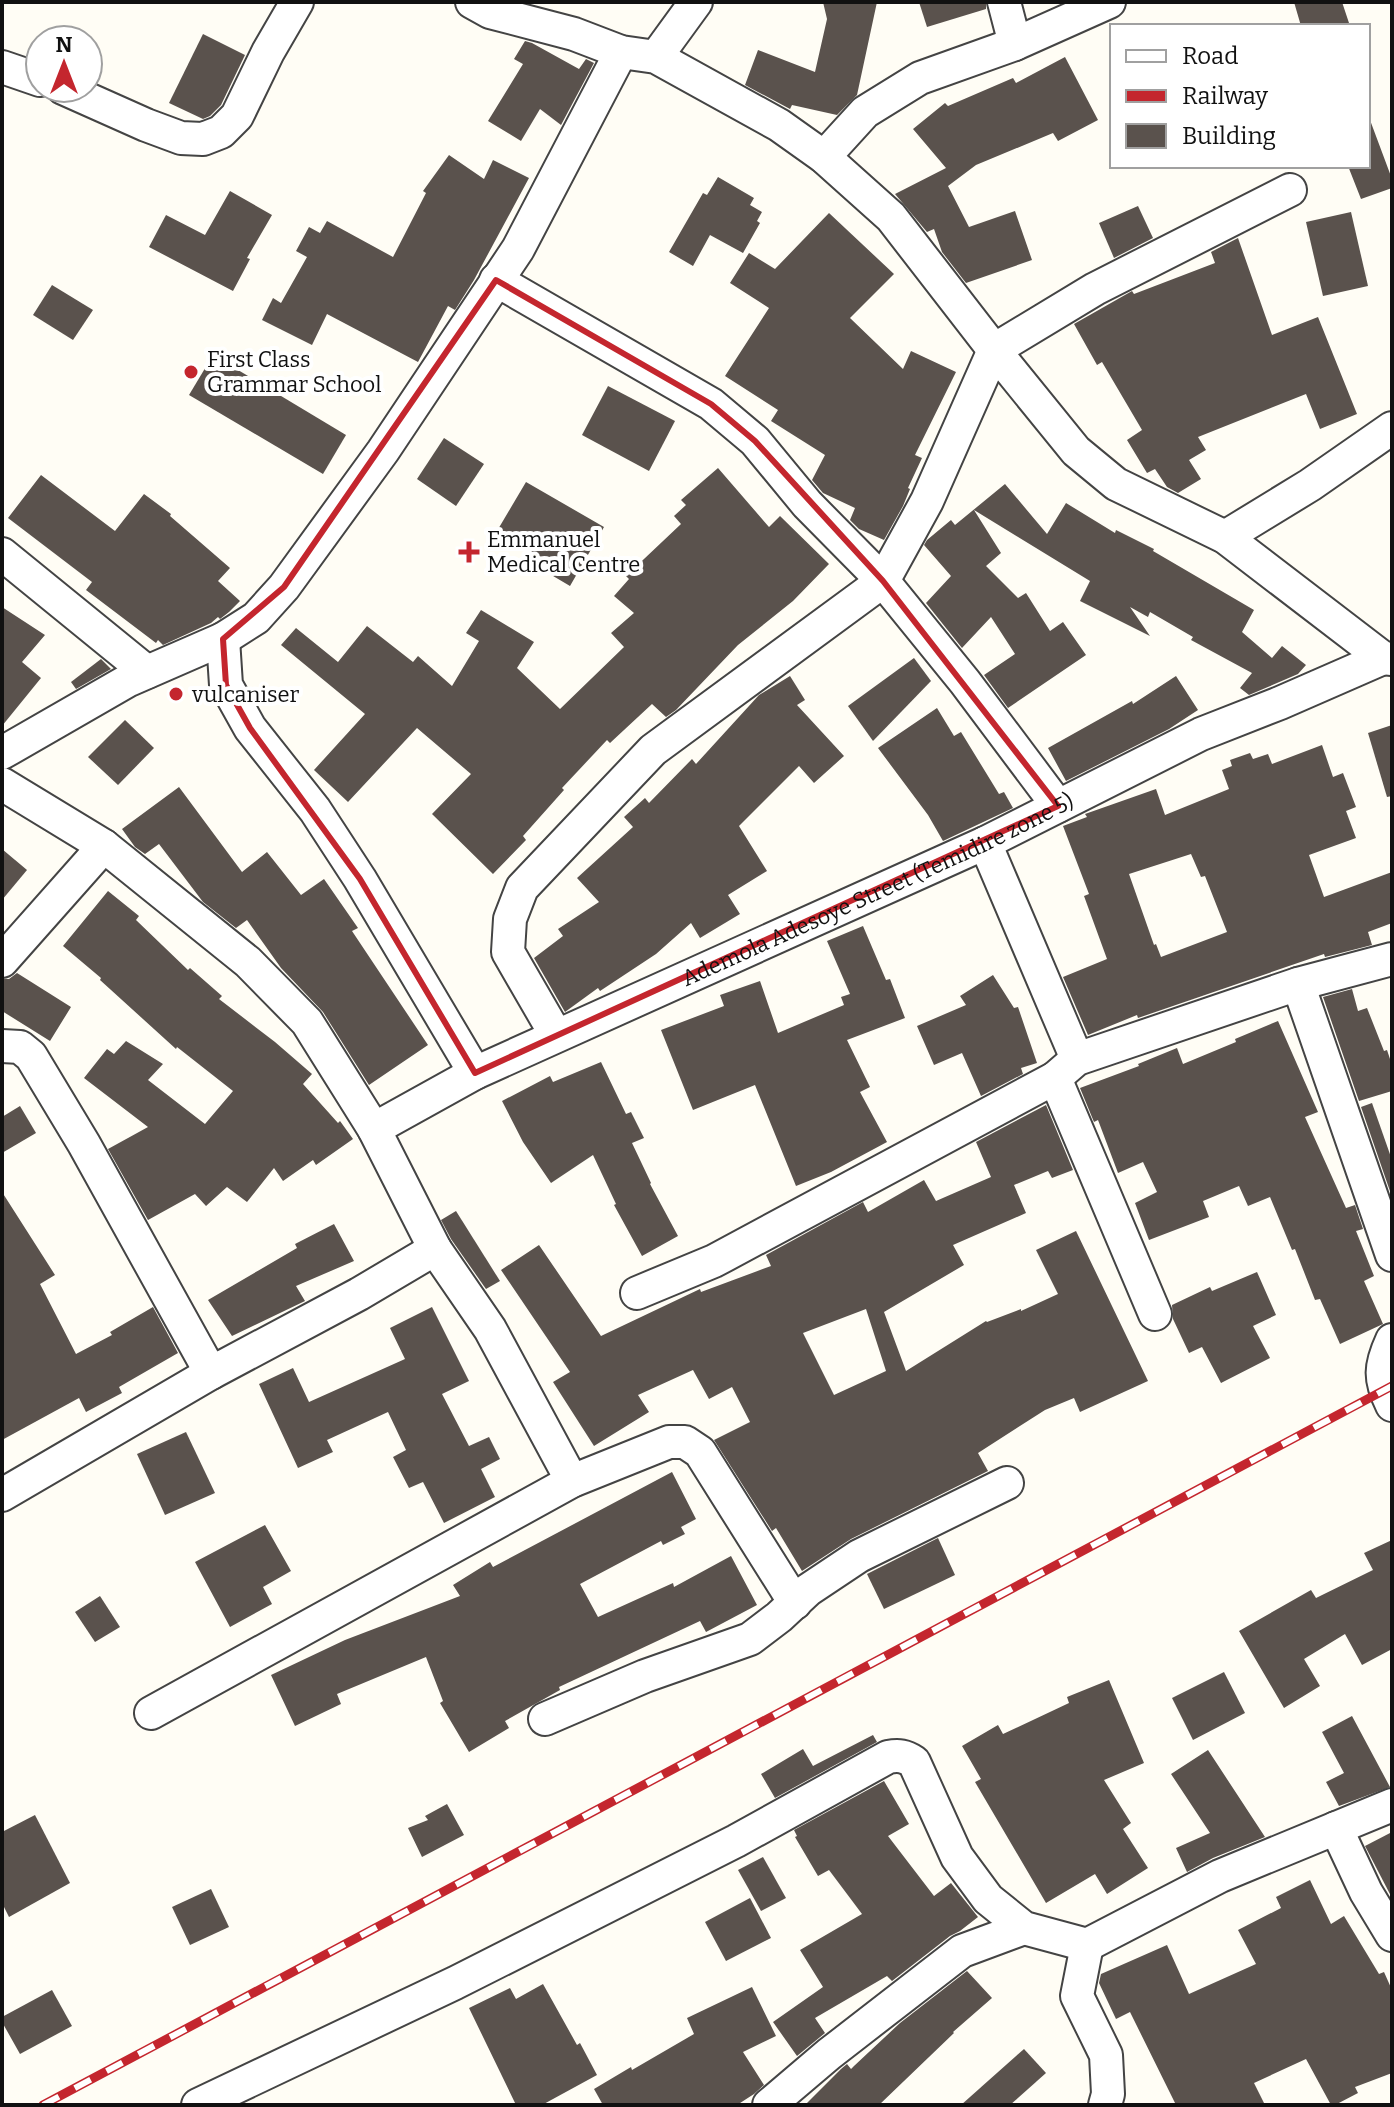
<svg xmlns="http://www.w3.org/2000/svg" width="1394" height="2107" font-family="Bitter,serif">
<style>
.building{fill:#5a524d;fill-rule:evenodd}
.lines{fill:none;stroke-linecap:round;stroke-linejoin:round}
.minor-casing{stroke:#444;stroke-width:36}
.minor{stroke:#fff;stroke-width:32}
.rail-casing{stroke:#c4262e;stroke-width:9}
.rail{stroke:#fff;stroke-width:6;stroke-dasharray:18;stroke-linecap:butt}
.marked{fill:none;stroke:#c4262e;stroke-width:6;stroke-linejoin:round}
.poi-dot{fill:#c4262e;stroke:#fff;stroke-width:3}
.labels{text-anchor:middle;stroke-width:8;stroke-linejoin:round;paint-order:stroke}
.poi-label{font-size:22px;fill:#111;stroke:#fff;text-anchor:start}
.street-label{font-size:22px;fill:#111;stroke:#fff}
</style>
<rect width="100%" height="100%" fill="#fffdf5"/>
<g class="building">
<polygon points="823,2 877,2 857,95 837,115 792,105 790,109 745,85 758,50 815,72 827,19"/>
<polygon points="919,2 986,2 986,9 927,27"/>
<polygon points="1294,2 1342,2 1350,26 1301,26"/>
<polygon points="203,34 245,55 221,105 210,116 203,119 169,103"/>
<polygon points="525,41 532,43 579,69 586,59 594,63 561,125 540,109 521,141 488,121 523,64 514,59"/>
<polygon points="1065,57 1098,120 1058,141 1053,133 976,165 948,186 969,227 1015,211 1032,260 966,283 942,252 934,229 927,232 895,194 946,168 913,129 945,103 948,106 1013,78 1016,83"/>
<polygon points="1370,120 1392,179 1392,188 1361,199 1348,166 1368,166 1368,121"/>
<polygon points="449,155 484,179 493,160 529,178 474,280 455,310 448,306 418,362 327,314 312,345 262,320 273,298 281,303 307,257 296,251 309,227 320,233 327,221 393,257 426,193 423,191"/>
<polygon points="718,177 754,198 750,205 762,212 757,221 760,223 743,253 710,235 693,266 669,252 703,193 707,195"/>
<polygon points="230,191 272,215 247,258 250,259 233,291 149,247 166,215 205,235"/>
<polygon points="1138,206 1153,238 1114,258 1099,223"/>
<polygon points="1351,212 1368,286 1323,296 1306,222"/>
<polygon points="829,213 894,274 850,318 903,369 911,351 956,372 915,455 922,458 908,488 910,489 903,506 884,540 859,529 850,520 855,508 823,493 812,480 825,455 771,421 778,410 725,376 769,308 730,283 749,253 775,269"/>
<polygon points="1238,238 1272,335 1318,317 1357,414 1320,429 1306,394 1198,437 1206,450 1189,460 1201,479 1178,493 1167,487 1155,469 1147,473 1127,440 1142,430 1102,362 1097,365 1074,324 1132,291 1134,294 1215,263 1211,252"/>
<polygon points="52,285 93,310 73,340 33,315"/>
<polygon points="213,355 346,435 323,474 189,395"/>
<polygon points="608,386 675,421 649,471 582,435"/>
<polygon points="444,438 484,464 456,506 417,479"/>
<polygon points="718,468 769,527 780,516 829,564 793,601 738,645 676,710 666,717 652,704 610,743 607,740 562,788 564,790 523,836 526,840 493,874 432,814 471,774 417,728 348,802 314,770 365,714 281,645 296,628 338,662 367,626 413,662 418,656 452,686 479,641 466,633 481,610 534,642 517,668 560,709 624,647 611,633 634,613 614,596 629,579 626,576 681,524 674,516 686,505 681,500"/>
<polygon points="41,475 115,531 144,494 171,514 170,516 230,568 218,581 240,601 229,612 220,619 218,617 211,623 163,645 158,640 156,643 86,590 92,582 8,518"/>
<polygon points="526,482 604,527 570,586 548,573 553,564 497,531"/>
<polygon points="1005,484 1047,534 1066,503 1115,533 1116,530 1154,549 1153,551 1254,610 1242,632 1272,658 1282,646 1306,665 1298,674 1249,695 1240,688 1252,673 1191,640 1193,637 1150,612 1148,617 1130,607 1150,636 1080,601 1090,581 974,510 1001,553 986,566 1018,598 1026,593 1050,631 1063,622 1086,655 1008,708 984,675 1015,654 991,617 962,648 926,603 951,576 924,545 927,540 951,520 955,525"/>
<polygon points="2,607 45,635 22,662 41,678 2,726"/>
<polygon points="914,658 931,681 873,741 848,706"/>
<polygon points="101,659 111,669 76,689 71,682"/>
<polygon points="790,676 805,700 797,705 844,756 814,783 799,766 739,826 767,871 728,895 740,914 700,938 691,923 656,954 600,991 598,988 565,1012 534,958 563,936 558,929 599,902 577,878 633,827 624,817 645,798 649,803 692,759 696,764 759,695"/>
<polygon points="1176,676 1198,710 1169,729 1066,781 1048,748 1132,701 1133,704"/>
<polygon points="937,708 954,736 961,732 999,794 1004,792 1013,808 943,841 928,815 878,748"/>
<polygon points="125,720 154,748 118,785 88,757"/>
<polygon points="1392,725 1392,796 1387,797 1368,733"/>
<path d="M1322,745L1333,777L1343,773L1356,807L1346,811L1356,838L1309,855L1324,897L1392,872V923L1368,932L1372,945L1325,957L1324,954L1138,1018L1137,1015L1088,1035L1063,977L1107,959L1084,896L1089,894L1063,826L1087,817L1085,814L1156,789L1165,815L1229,789L1222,770L1232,766L1230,760L1250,753L1253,759L1268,754L1272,764ZM1191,854L1201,877L1205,876L1227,932L1161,957L1156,944L1154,945L1129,874Z"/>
<polygon points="179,787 242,872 267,852 301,895 324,879 358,928 352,931 428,1045 369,1085 323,1012 281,968 247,920 236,928 203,902 159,844 145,854 135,847 122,829"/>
<polygon points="2,849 27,870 2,900"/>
<polygon points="108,891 139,916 136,920 188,970 190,968 222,996 219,999 275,1042 312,1074 303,1084 338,1123 340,1121 353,1139 316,1165 313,1160 283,1181 274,1168 247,1202 227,1187 206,1206 195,1194 148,1220 108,1149 148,1127 84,1078 107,1049 114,1054 126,1041 163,1064 148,1080 205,1124 233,1091 177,1047 176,1049 100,980 101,978 63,946"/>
<polygon points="863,926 886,980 890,979 905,1018 847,1040 870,1087 860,1092 887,1142 831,1172 796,1186 755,1085 693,1110 661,1030 724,1006 720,995 760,981 778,1033 844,1005 841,997 850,994 827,941"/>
<polygon points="17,973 71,1007 50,1041 2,1011 2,979 9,979"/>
<polygon points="993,975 1014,1008 1018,1007 1037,1063 1021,1068 1023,1074 981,1096 962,1053 934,1065 917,1026 966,1005 960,996"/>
<polygon points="1352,989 1358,1011 1367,1008 1384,1051 1387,1050 1392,1065 1392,1091 1359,1101 1323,997"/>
<polygon points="1278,1021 1318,1112 1305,1117 1346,1208 1355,1205 1363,1229 1356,1231 1374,1276 1364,1281 1383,1324 1340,1344 1320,1299 1315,1300 1295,1249 1292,1250 1270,1197 1248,1206 1239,1186 1203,1201 1209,1217 1149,1240 1135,1203 1157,1192 1143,1162 1118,1173 1098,1120 1094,1122 1080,1088 1139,1066 1138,1064 1177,1048 1183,1064 1236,1042 1235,1039"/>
<polygon points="601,1062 626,1114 631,1112 644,1138 632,1143 651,1183 650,1184 678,1236 642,1256 614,1205 616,1204 593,1155 551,1183 523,1142 502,1101 550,1076 553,1082"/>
<polygon points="1372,1103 1392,1160 1392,1197 1361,1107"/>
<path d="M1046,1105L1073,1170L1052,1178L1048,1171L1014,1185L1026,1213L953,1245L964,1265L884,1312L906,1371L986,1321L987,1322L1021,1309V1311L1058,1294L1036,1250L1076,1231L1148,1381L1080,1412L1074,1398L1045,1410L978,1453L988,1471L851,1539L802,1571L776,1528L772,1531L714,1440L750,1422L732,1387L709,1399L693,1370L638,1395L649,1412L594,1446L553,1382L570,1372L501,1270L539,1245L601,1336L700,1289L701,1292L771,1266L766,1255L863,1202L868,1212L924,1180L936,1201L991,1177L976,1142ZM866,1309L886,1371L834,1395L803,1333Z"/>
<polygon points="20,1106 36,1133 2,1153 2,1117"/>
<polygon points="2,1192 55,1275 40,1284 76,1354 112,1335 110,1332 153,1307 178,1353 119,1387 122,1393 86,1412 79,1398 2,1440"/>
<polygon points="456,1211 500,1281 486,1289 451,1239 441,1220"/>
<polygon points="334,1224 354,1261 296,1286 305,1301 232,1336 208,1300 297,1248 295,1244"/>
<polygon points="1257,1272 1276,1315 1253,1326 1270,1358 1221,1383 1202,1347 1189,1353 1173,1319 1172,1305 1210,1287 1212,1291"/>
<polygon points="432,1307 469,1381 442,1394 469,1446 489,1437 500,1459 481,1469 495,1497 444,1523 423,1482 409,1488 393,1457 406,1450 388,1412 327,1440 333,1452 298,1468 259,1384 293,1368 309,1402 405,1359 390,1328"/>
<polygon points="186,1432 215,1493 165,1515 137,1454"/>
<polygon points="672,1472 696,1519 681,1527 685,1534 663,1545 661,1541 580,1584 598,1617 673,1583 674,1587 731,1556 757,1605 706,1632 700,1621 559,1687 560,1690 505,1721 509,1728 469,1752 440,1703 443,1701 426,1657 337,1694 341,1704 295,1726 271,1675 345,1640 460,1596 453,1585 490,1562 493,1567"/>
<polygon points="265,1525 291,1571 263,1587 272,1604 230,1627 195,1562"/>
<polygon points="938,1538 955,1575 884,1609 867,1574"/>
<polygon points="1392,1540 1392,1649 1362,1665 1345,1634 1304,1659 1320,1686 1284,1708 1239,1631 1311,1590 1316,1598 1373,1570 1364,1553"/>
<polygon points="100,1596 120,1627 95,1642 75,1612"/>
<polygon points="1224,1672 1245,1713 1193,1740 1172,1698"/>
<polygon points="1109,1680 1144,1763 1104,1780 1131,1823 1123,1829 1148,1868 1107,1894 1095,1874 1046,1903 975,1782 981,1779 962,1746 998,1725 1003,1734 1069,1703 1067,1697"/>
<polygon points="1352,1716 1390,1787 1339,1806 1326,1782 1344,1773 1322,1732"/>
<polygon points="873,1735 877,1742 775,1798 761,1774 803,1749 813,1766"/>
<polygon points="1208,1750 1265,1837 1213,1858 1187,1872 1176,1848 1210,1833 1171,1774"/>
<polygon points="884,1781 909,1824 888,1836 934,1896 951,1883 978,1917 960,1931 950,1936 892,1981 887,1976 815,2018 825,2033 797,2056 773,2022 823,1987 800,1950 862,1914 829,1870 818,1876 795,1837 797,1836 794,1830"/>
<polygon points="447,1804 464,1835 422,1857 408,1828 428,1820 425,1816"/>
<polygon points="35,1815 70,1883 9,1917 2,1903 2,1832"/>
<polygon points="1392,1832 1392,1898 1365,1846"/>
<polygon points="763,1857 786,1898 761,1911 738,1870"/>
<polygon points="1310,1880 1331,1924 1344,1916 1379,1974 1384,1972 1392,1990 1392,2073 1355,2087 1358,2093 1335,2105 1331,2105 1306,2059 1254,2083 1265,2105 1176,2105 1130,2012 1116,2019 1099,1983 1101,1974 1167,1945 1189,1994 1256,1964 1238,1930 1281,1908 1276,1897"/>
<polygon points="211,1889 229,1927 190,1945 172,1907"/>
<polygon points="750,1898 771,1938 726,1961 705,1922"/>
<polygon points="967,1971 992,1998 953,2032 954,2033 879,2105 805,2105 841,2069 847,2064 851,2069 854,2066 900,2023"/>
<polygon points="543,1984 577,2045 580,2043 597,2075 542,2105 516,2105 469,2008 510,1988 516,1999"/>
<polygon points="752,1987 776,2036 743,2052 764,2085 754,2094 737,2105 603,2105 594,2089 631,2067 632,2070 694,2034 687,2018"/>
<polygon points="52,1990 72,2026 20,2054 2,2022 2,2017"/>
<polygon points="1024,2049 1046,2073 1010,2105 961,2105"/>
</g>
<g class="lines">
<defs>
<g id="minor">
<polyline points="472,2 490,12 574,34 621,52 656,57 779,125 824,157 891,217 994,350 1076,451 1116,484 1225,537 1383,658 1392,659"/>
<polyline points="1004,2 1015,44"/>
<polyline points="656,57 696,2"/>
<polyline points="2,67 40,80"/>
<polyline points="63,88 146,125 181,138 203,139 221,132 237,116 268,52 297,2"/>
<polyline points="824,157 865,112 920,78 1015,44 1109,2"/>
<polyline points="496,280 711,404 755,441 807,504 883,581 965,682 1058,806"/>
<polyline points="1225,537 1310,485 1392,428"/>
<polyline points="2,554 147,672"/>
<polyline points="223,639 226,685 250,728 315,810 360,879 475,1073"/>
<polyline points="2,753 129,680 223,639 256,618 284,587 383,451 518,249 621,52"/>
<polyline points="2,784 104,846 248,962 307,1022 374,1129 435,1249 490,1329 572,1481"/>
<polyline points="985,843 1077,1059"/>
<polyline points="2,961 104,846"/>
<polyline points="1298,984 1392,1255"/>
<polyline points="556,1035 508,952 510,919 522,888 653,750 883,581 927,501 994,350 1095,289 1290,190"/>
<polyline points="2,1046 20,1047 31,1056 84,1144 211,1373 359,1294 435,1249"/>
<polyline points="1055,1078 1155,1314"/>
<path id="s1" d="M374,1129L475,1073L985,843L1201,734L1280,703L1383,658"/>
<polyline points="637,1293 714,1261 1055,1078 1077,1059 1298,984 1392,959"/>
<path d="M1392,1340C1380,1366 1379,1379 1392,1405"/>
<polyline points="2,1495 211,1373"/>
<polyline points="151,1713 572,1481 669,1442 685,1442 700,1452 795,1603"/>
<polyline points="545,1719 645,1676 750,1639 779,1617 808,1590 859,1556 1007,1483"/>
<polyline points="1336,1828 1366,1892 1392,1935"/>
<polyline points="1087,1945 1077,1996 1106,2055 1108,2094 1105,2105"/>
<path d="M198,2105L455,1983L736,1841L888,1757C899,1755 905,1756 914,1762L957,1857L988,1899L1024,1928L1087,1945L1220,1876L1392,1805"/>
<polyline points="769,2105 829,2054 962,1951 1024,1928"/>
</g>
</defs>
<use href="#minor" class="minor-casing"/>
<use href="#minor" class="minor"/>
<defs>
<polyline id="rail" points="43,2105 1392,1386"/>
</defs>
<use href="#rail" class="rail-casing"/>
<use href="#rail" class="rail"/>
</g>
<path class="marked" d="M496,280L711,404L755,441L883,581L1058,806L475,1073L360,879L250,728L226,685L223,639L284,587Z"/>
<g class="poi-dot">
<circle cx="191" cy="372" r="8"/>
<path d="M465 540h8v8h8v8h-8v8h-8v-8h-8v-8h8z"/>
<circle cx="176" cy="694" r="8"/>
</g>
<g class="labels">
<g class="poi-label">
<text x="207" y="367">First Class<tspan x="207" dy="25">Grammar School</tspan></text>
<text x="487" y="547">Emmanuel<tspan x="487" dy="25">Medical Centre</tspan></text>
<text x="192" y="702">vulcaniser</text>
</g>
<g class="street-label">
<text dy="8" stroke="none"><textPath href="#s1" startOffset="558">Ademola Adesoye Street (Temidire zone 5)</textPath></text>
</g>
</g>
<rect width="1394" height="2107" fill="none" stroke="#111111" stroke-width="8"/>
<rect x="1110" y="24" width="260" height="144" fill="#ffffff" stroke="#a0a0a0" stroke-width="2"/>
<rect x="1126" y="50" width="40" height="12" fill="#ffffff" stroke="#a0a0a0" stroke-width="2"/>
<text x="1182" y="64" font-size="24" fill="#111111">Road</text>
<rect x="1126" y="90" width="40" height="12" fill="#c4262e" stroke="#a0a0a0" stroke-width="2"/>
<text x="1182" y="104" font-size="24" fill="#111111">Railway</text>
<rect x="1126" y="124" width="40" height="24" fill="#5a524d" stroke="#a0a0a0" stroke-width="2"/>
<text x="1182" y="144" font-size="24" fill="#111111">Building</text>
<g transform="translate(64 64)"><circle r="38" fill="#ffffff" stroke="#a0a0a0" stroke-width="2"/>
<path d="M0-6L14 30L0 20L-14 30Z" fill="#c4262e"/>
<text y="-12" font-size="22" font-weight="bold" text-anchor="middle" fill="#111111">N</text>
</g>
</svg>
